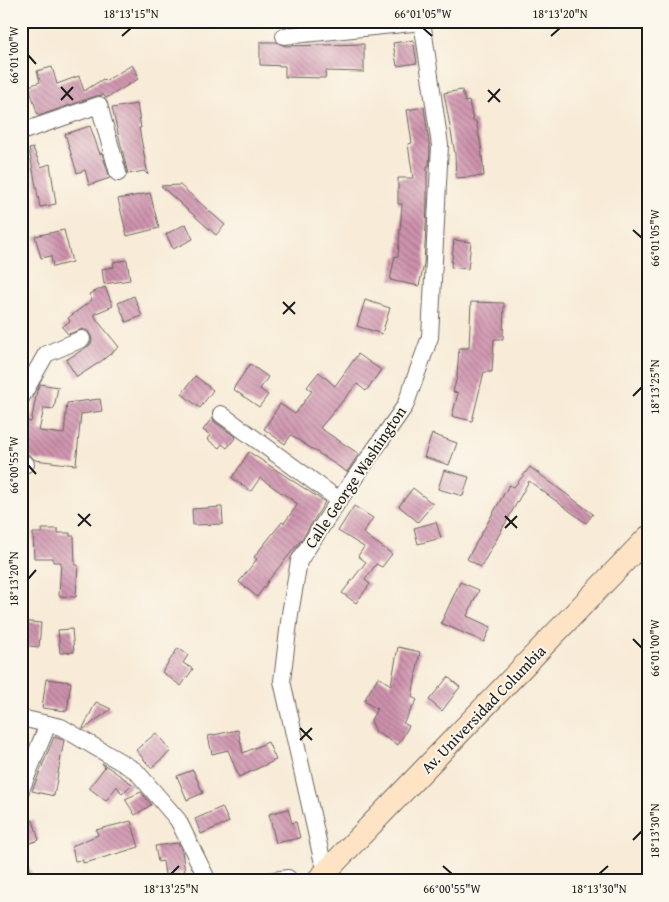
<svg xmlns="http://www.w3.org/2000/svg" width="669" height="902" font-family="'Gentium Book Plus',serif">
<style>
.building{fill:url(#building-back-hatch)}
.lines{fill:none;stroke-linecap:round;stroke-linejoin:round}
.street-casing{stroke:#69645d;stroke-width:18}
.secondary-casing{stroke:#69645d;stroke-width:24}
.street{stroke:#fff;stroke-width:16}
.secondary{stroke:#fee4c5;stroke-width:22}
.ticks{fill:none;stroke:#1c1c1c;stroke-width:2}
.labels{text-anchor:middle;stroke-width:4;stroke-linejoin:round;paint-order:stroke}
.street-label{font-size:16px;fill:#1c1c1c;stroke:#fbf7ec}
.neatline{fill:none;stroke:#1c1c1c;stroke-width:2}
.ticks-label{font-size:12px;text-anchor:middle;fill:#1c1c1c}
</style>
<defs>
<pattern id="building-back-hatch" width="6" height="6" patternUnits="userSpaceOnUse" patternTransform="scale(1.25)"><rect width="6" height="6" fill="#ce92ad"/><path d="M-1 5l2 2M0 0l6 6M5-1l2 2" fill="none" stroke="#a6768c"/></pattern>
</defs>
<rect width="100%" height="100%" fill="#fbf7ec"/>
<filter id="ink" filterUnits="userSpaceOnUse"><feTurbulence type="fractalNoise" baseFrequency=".02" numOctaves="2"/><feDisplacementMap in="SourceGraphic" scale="10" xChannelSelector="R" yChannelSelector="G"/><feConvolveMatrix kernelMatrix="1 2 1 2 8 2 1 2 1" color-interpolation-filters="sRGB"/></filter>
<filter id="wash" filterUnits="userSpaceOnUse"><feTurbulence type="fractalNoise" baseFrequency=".0096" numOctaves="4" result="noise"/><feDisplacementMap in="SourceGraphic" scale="20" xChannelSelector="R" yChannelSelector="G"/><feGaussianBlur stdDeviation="1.12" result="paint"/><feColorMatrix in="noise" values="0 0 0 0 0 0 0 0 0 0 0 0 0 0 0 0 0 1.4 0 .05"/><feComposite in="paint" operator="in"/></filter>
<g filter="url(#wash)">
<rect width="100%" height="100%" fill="#f8ebd7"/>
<g id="blocks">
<g class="building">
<polygon points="413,40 417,63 397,66 393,43"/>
<polygon points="260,42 276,42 285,46 364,44 364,72 326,71 325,78 285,77 285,66 260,65"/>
<polygon points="132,65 138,75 136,76 138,79 110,96 106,98 103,95 96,96 38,116 29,86 40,82 37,71 52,67 57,84 79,76 84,91 103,79 105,81"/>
<polygon points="462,90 465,102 469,101 473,121 476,121 481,146 484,176 456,178 455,154 444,93"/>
<polygon points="137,104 141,128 139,128 148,175 144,171 128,174 112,108"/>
<polygon points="424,107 430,149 429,166 427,166 427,207 424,264 419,286 390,280 395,256 398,257 402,204 398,204 398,178 413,178 408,144 412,143 407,110"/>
<polygon points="90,126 100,154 102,153 110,178 89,185 85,170 77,173 65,134"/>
<polygon points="33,148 41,167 50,164 56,204 40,207 29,149"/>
<polygon points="180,185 225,225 216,235 161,186"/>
<polygon points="150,193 159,228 127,236 118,199"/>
<polygon points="186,224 193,239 173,249 166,234"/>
<polygon points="64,230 72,262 53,267 51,256 41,258 35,236"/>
<polygon points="454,240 471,242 468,269 451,267"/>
<polygon points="127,260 130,280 104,284 102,269 114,267 113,262"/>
<polygon points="105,287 113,306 94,314 97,320 119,347 100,362 77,377 66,360 90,345 92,341 91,336 88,331 83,329 68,334 62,327 70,321 68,318 92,300 89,294"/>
<polygon points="134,296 142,316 126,322 118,303"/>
<polygon points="365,300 390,308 382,334 357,326"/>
<polygon points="471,302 504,303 503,339 494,339 492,372 484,372 472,421 452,416 458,393 453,392 457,377 459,348 469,348"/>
<polygon points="358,354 381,370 366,391 357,384 320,428 359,454 347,472 291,435 285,444 264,429 280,404 295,414 312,391 307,387 319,372 335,386"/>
<polygon points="250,364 268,377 260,389 268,395 259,407 233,389"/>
<polygon points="195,376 213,390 200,408 182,394"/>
<polygon points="40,384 58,387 54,409 44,408 39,431 64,434 67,403 100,399 102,411 81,414 76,465 35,460 28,454 21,453 21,420 31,422 37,391"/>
<polygon points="212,418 215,422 236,437 227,448 222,444 219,448 207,439 210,435 203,430"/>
<polygon points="432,434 457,443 449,465 424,457"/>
<polygon points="249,452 325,502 302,539 267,582 268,582 257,597 239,582 257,559 254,557 282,522 284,523 298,504 260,478 251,491 232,478"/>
<polygon points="530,467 593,514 586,523 529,481 481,567 467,559 509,485 514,487"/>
<polygon points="444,470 469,477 463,496 438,489"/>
<polygon points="413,488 433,504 418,522 399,506"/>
<polygon points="354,506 373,518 363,533 392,554 382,567 376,564 365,580 370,584 356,603 342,593 366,562 358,556 364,547 338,531"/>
<polygon points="222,507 223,524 193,525 192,509"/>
<polygon points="436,522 441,538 418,544 414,528"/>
<polygon points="42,529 58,529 58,533 70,533 70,536 74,536 75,565 78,565 76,597 59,596 61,562 53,562 53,558 34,558 33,533 42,533"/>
<polygon points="460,582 479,590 467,616 491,627 484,642 441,623"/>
<polygon points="21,621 41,623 39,647 21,645"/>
<polygon points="72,629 74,652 60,653 58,630"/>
<polygon points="398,647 420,652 412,697 417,700 403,723 409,726 398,745 376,732 371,720 377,709 364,701 378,677 391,685"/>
<polygon points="178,648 188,655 183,663 193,669 181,686 162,672"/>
<polygon points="448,677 460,687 442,711 429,700"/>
<polygon points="46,679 71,682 67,711 42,708"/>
<polygon points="96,702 111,709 84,729 83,728"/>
<polygon points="238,730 243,753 268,742 276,760 239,777 228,750 212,754 208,736"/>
<polygon points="156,733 171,751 151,768 136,750"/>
<polygon points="54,737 64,740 54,796 32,791"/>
<polygon points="102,763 132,784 122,794 117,786 106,801 89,788 105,767"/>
<polygon points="193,770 203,793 187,800 177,776"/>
<polygon points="141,792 151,805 135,815 125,799"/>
<polygon points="222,807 229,822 201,834 195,819"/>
<polygon points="288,809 292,823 296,822 300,838 276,843 269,814"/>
<polygon points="33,820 39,840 21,846 21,823"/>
<polygon points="131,821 139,847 92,861 83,863 83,860 75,861 72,846 98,835 96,830"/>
<polygon points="178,843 182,851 185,872 165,875 163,861 158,862 155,846"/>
<polygon points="21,849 35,881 21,881"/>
</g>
</g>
</g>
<g filter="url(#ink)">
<use href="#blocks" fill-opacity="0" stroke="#69645d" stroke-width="1"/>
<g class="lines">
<defs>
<g id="street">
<polyline points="284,36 422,22"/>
<polyline points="21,132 99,105 118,173"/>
<polyline points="21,398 46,354 82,339"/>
<polyline points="221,414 339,500"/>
<polyline points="21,463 26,464"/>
<polyline points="21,718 61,727 136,771 178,820 208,881"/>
<polyline points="21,790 48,724"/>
<polyline points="327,870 322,859 282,681 290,614 299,561 339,500 405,406 430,337 440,145 422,21"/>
<polyline points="268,881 288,878"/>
</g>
<polyline id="secondary" points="317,881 648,537"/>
</defs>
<use href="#street" class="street-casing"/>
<use href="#secondary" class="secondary-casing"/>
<use href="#street" class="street"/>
<use href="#secondary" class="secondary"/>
</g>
</g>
<path class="ticks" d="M423,28L432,36M122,36L131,28M551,36L560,28M28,55L36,64M61,87L73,100M488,90L500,102M61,100L73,87M488,102L500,89M633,230L642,238M283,302L295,314M283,314L295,302M633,396L642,387M28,465L36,474M78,514L91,526M505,516L517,528M78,526L90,514M505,528L517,516M28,579L36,570M633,639L642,648M300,728L312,740M300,740L312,728M633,840L642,831M443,866L452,874M171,874L179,866M599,874L608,866"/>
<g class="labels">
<g class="street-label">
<text transform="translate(355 477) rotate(-56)" y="6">Calle George Washington</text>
<text transform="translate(483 709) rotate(-46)" y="6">Av. Universidad Columbia</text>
</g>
</g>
<rect width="669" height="902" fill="none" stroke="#fbf7ec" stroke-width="55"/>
<rect x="28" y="28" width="614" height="846" class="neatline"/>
<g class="ticks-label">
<text x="131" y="18">18°13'15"N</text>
<text x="423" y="18">66°01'05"W</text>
<text x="560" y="18">18°13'20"N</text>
<text transform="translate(14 55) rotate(-90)" y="4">66°01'00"W</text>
<text transform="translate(655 238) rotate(-90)" y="4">66°01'05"W</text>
<text transform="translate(655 387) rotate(-90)" y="4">18°13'25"N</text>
<text transform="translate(14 465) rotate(-90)" y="4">66°00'55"W</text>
<text transform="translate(14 579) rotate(-90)" y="4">18°13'20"N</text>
<text transform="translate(655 648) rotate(-90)" y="4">66°01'00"W</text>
<text transform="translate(655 831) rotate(-90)" y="4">18°13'30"N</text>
<text x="171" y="893">18°13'25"N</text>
<text x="452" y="893">66°00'55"W</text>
<text x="599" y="893">18°13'30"N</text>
</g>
</svg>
